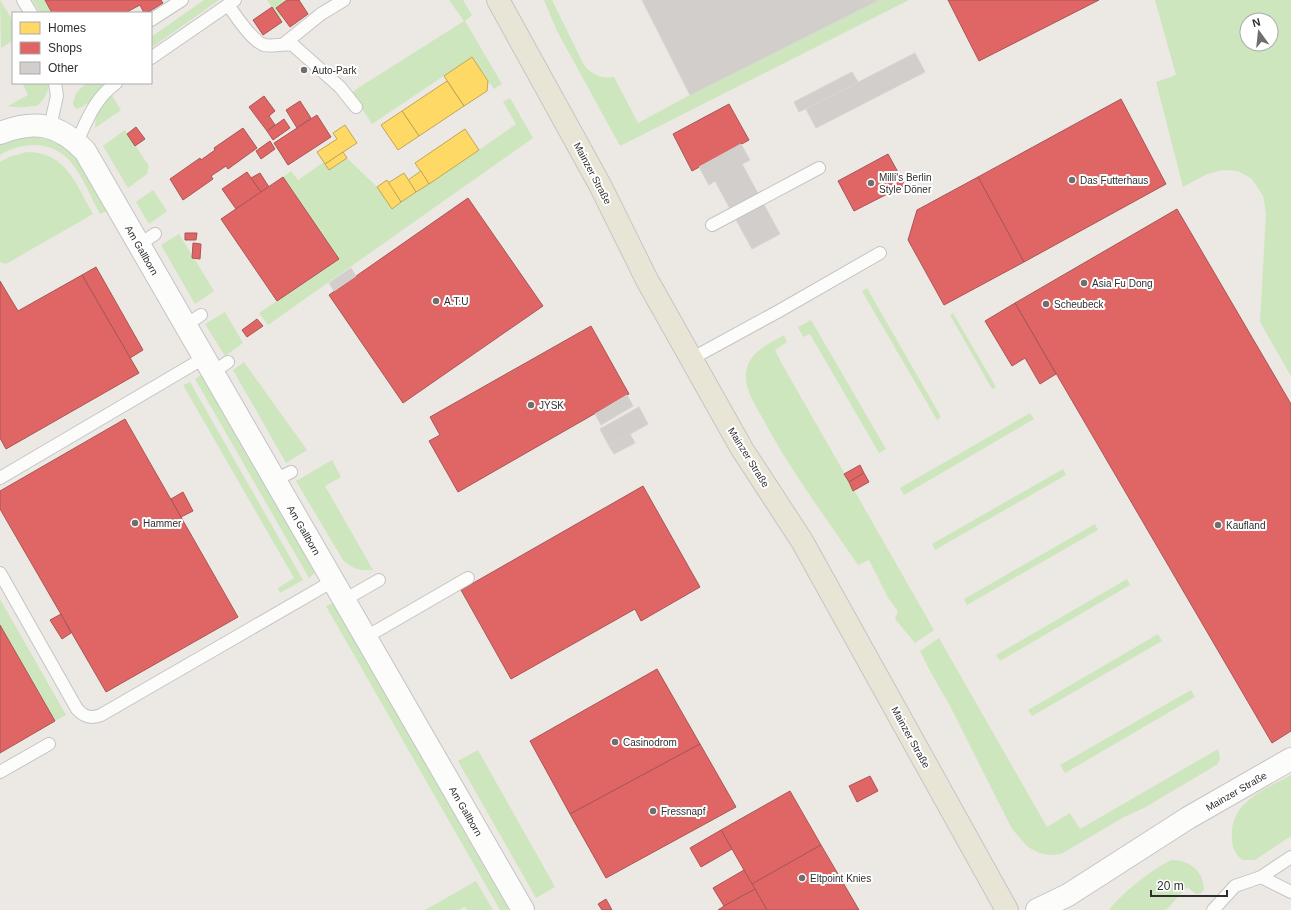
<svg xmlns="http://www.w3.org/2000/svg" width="1291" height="910" font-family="Helvetica,sans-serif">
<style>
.green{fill:#cee6be;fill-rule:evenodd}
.homes{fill:#ffd966;stroke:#c0a655}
.shops{fill:#e06666;stroke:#ab5555}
.building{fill:#d1cecb;stroke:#d7d4d0}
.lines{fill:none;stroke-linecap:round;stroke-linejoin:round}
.service-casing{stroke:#c5c4c5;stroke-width:14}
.minor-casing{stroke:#c5c4c5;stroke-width:24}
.primary-casing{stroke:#c6c5c4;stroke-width:24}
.service{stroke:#fcfcfb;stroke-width:12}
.minor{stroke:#fcfcfb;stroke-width:22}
.primary{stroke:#e8e4d6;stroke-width:22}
.poi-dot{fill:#706f6e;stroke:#fff;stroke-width:1.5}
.labels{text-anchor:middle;stroke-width:4;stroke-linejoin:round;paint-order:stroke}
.poi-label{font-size:10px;fill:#2e2e2e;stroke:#fff;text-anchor:start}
.street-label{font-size:10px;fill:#2e2e2e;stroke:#fff}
</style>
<rect width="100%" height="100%" fill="#ece8e4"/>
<g class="green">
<polygon points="0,0 13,21 13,41 1,48"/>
<polygon points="32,0 45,0 52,13 40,13"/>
<polygon points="204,0 219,0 151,48 151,37"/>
<polygon points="267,0 287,0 277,8 282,16 280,18"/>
<polygon points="449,0 463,0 472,15 465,21 502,84 494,89 472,57 372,124 355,98 353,92 355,90 464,21"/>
<path d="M544,0H552L584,65C592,75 601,79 614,77L638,123L690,95L879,0H909L620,146L557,31Z"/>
<path d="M1155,0H1291V376L1260,322L1266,213L1263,196L1252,179L1238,171L1222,170L1207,174L1183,187L1156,82L1176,75ZM1247,20H1271V44H1247Z"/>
<path d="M22,83H49C48,94 44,99 37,106C25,106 21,109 8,106L28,95Z"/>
<path d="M86,83H104C96,93 90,105 77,109L74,107L73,102L76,93Z"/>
<path d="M111,94L121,110L95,128C95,113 101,105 111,94Z"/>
<polygon points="510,98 533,138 268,325 259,313 338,259 283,177 291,171 298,180 324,162 329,170 347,158 377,187 392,208 479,150 516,124 503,102"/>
<polygon points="125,130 149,166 147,174 128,188 103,146"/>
<path d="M35,137C45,139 56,141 64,147C83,160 96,191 107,211L100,214C91,198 82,174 69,160C50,140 22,142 0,155V145L18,139Z"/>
<path d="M27,152C66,152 76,184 93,214L6,264L0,262V162L9,157Z"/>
<polygon points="153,190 167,211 149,224 136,202"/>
<polygon points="179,234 214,291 195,304 161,245"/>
<polygon points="867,288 941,417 937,420 862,291"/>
<polygon points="225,312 243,343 225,356 205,324"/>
<polygon points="953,313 996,387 992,389 950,315"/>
<polygon points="811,320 886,449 879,453 810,334 803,337 798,327"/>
<path d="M784,335L787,342L775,350L782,364L934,630L915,643L895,619L898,611L888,598L869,560L858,565C825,516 789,469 762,417C755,405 745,390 746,375C746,354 768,344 784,335Z"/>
<polygon points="244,362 307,450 286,463 233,370"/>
<polygon points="201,375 315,573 309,578 195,379"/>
<polygon points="190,382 303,580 280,593 278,588 294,578 183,385"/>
<polygon points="1030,413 1034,419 904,495 900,488"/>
<path d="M332,460L341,477L325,486L373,570C360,571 352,569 343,560L296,481Z"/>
<polygon points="1063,469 1066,475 935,550 932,544"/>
<polygon points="1095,524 1098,530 967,605 964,599"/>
<polygon points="1127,579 1130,585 1000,661 996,655"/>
<polygon points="0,599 66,715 55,721 0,625"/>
<polygon points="333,603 509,910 500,910 326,606"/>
<polygon points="1158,634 1162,641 1032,716 1028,710"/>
<polygon points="939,638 1047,827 1070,813 1080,829 1218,749 1220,758 1218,764 1144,808 1124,817 1061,854 1050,855 1039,853 1028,847 1012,829 949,704 931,673 920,651"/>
<polygon points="1191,690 1195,697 1065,773 1060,765"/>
<polygon points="478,750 555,887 536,898 458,761"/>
<path d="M1291,775V836L1255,860H1243C1236,856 1232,847 1232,839C1229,802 1264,790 1291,775Z"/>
<path d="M1172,860C1190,860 1204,872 1204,890L1201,893L1196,894L1187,887L1166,910H1109C1121,894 1154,867 1172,860Z"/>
<polygon points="476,881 493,910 467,910 465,907 459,910 425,910"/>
</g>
<g class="homes">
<polygon points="472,57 488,81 487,91 464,106 444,76"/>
<polygon points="447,81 464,106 419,136 402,111"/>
<polygon points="402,111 419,136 398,150 381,125"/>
<polygon points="345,125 357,143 325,164 317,152 337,139 333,133"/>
<polygon points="465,129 479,150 429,184 415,163"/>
<polygon points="343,152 347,158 329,170 325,164"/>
<polygon points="421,171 429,184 416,192 408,180"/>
<polygon points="404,173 416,192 401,202 388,183"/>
<polygon points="387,180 401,202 392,209 377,187"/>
</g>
<g class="shops">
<polygon points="45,0 161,0 163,3 147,13 144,13 140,5 125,13 52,13"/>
<polygon points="287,0 299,0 308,14 290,27 276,8"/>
<polygon points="948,0 1099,0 979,61"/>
<polygon points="272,7 282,22 263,35 253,20"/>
<polygon points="264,96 275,111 269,116 275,125 267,131 249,107"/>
<polygon points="1121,99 1166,184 1024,262 978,177"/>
<polygon points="300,101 311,118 297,128 286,110"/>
<polygon points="729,104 749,140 692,171 673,134"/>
<polygon points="317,115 331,137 288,165 274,143"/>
<polygon points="284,119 290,128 273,140 267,131"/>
<polygon points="136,127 145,139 135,146 127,134"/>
<polygon points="243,128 257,148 228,169 226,166 211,176 213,179 183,200 170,179 200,158 201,160 215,150 214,148"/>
<polygon points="270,141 275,149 261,159 256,151"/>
<polygon points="888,154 905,185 854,211 838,181"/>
<polygon points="247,172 261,192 236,209 222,189"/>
<polygon points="260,173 269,187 261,192 251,178"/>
<polygon points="283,177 339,259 277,301 221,219"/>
<polygon points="978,177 1024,262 944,305 908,240 917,210"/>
<polygon points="468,198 543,306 403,403 329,295"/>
<polygon points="1177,209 1291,404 1291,731 1272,743 1015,303"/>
<polygon points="185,233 197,233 196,240 185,240"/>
<polygon points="193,243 201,244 200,259 192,258"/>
<polygon points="96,267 143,350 130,358 82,275"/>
<polygon points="82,275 139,373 6,449 0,438 0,281 18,311"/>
<polygon points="1015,303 1056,374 1040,384 1025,358 1012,366 985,321"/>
<polygon points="257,319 263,326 247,337 242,330"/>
<polygon points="591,326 629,394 458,492 429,441 440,435 430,417"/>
<polygon points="125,419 238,617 106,692 0,509 0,491"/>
<polygon points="860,465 864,473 849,482 844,474"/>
<polygon points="864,473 869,482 853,491 849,482"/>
<polygon points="643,486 700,587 641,621 635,609 511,679 461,590"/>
<polygon points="183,492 193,511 181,517 171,499"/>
<polygon points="61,614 71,633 62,639 50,620"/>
<polygon points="0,625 55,721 0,753"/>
<polygon points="657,669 700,744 570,814 530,741"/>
<polygon points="700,744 736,807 606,878 570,814"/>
<polygon points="870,776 878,791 857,802 849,786"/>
<polygon points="790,791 821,845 752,884 721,830"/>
<polygon points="721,830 732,849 701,867 690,848"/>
<polygon points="821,845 859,910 767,910 752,884"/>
<polygon points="744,870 755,889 724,906 713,888"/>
<polygon points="755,889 767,910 718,910 724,906"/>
<polygon points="606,899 612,910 602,910 598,904"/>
</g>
<g class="building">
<polygon points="642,0 879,0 690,95"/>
<polygon points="915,53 925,72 816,128 806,109"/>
<polygon points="852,72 858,82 799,112 794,102"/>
<polygon points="741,144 750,160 742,164 780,234 752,249 715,181 709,185 699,167"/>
<polygon points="351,268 356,276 334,291 329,283"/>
<polygon points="627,395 633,406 601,425 595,414"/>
<polygon points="639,407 648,424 609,446 600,429"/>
<polygon points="630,434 635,443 614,454 609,446"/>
</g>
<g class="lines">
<defs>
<g id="service">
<polyline points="23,0 31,13"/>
<path d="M228,5C236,16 252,41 264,45C274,47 283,43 293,45L340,87L356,107"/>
<polyline points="151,20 182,0"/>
<polyline points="285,43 321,14 344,0"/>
<polyline points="151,58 235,0"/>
<polyline points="50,127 57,96 55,83"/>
<path d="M77,142C87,120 95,98 116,83"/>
<polyline points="712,225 819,168"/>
<polyline points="139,245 155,234"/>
<polyline points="186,325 201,315"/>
<polyline points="691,359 779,311 880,253"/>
<polyline points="213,372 228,362"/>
<polyline points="0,478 204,358"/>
<polyline points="275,480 291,472"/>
<path d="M0,573L77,709C84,717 91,719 101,715L333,581"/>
<polyline points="344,600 379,580"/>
<polyline points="366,637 468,578"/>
<polyline points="0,772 49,744"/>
<polyline points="1261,877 1291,857"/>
<polyline points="1213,910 1235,886 1261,877 1291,892"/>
</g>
<g id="minor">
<path d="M0,133C35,119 59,124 85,151L523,910"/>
<polyline points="1037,910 1068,895 1188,818 1291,759"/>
</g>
<polyline id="primary" points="498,0 600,185 647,280 742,449 802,541 1007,910"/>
</defs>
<use href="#service" class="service-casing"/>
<use href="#minor" class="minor-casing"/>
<use href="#primary" class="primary-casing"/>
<use href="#service" class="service"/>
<use href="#minor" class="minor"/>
<use href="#primary" class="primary"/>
</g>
<g class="poi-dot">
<circle cx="304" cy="70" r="4"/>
<circle cx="1072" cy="180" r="4"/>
<circle cx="871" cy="183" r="4"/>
<circle cx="1084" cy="283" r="4"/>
<circle cx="436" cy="301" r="4"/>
<circle cx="1046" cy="304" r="4"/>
<circle cx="531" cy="405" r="4"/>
<circle cx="135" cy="523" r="4"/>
<circle cx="1218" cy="525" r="4"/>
<circle cx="615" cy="742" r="4"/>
<circle cx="653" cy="811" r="4"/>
<circle cx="802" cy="878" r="4"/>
</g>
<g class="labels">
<g class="poi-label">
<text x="312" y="74">Auto-Park</text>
<text x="879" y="181">Milli's Berlin<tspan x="879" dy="12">Style Döner</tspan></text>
<text x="1080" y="184">Das Futterhaus</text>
<text x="1092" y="287">Asia Fu Dong</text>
<text x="444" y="305">A.T.U</text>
<text x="1054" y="308">Scheubeck</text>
<text x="539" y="409">JYSK</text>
<text x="143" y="527">Hammer</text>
<text x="1226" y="529">Kaufland</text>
<text x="623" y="746">Casinodrom</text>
<text x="661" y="815">Fressnapf</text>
<text x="810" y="882">Eltpoint Knies</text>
</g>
<g class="street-label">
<text transform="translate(593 173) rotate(62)" y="4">Mainzer Straße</text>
<text transform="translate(142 250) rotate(60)" y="4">Am Gallborn</text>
<text transform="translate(749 457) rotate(58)" y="4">Mainzer Straße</text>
<text transform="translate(304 530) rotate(60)" y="4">Am Gallborn</text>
<text transform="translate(911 737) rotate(61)" y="4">Mainzer Straße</text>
<text transform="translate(1236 791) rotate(-30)" y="4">Mainzer Straße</text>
<text transform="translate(466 811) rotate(60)" y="4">Am Gallborn</text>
</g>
</g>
<rect x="12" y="12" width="140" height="72" fill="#ffffff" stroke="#ababab"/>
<rect x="20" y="22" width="20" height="12" fill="#ffd966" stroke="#ababab"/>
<text x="48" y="32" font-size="12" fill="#2e2e2e">Homes</text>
<rect x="20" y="42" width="20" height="12" fill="#e06666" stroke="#ababab"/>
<text x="48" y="52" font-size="12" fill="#2e2e2e">Shops</text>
<rect x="20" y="62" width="20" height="12" fill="#d1cecb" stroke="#ababab"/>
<text x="48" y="72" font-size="12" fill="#2e2e2e">Other</text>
<g transform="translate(1259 32) rotate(345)"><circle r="19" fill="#ffffff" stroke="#ababab"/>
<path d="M0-3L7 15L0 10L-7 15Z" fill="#706f6e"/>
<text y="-6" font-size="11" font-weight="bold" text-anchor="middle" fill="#2e2e2e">N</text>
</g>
<path d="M1151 890v6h76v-6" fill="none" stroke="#2e2e2e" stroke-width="2"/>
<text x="1157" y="890" font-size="12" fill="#2e2e2e" stroke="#ffffff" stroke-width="3" paint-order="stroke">20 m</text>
</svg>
